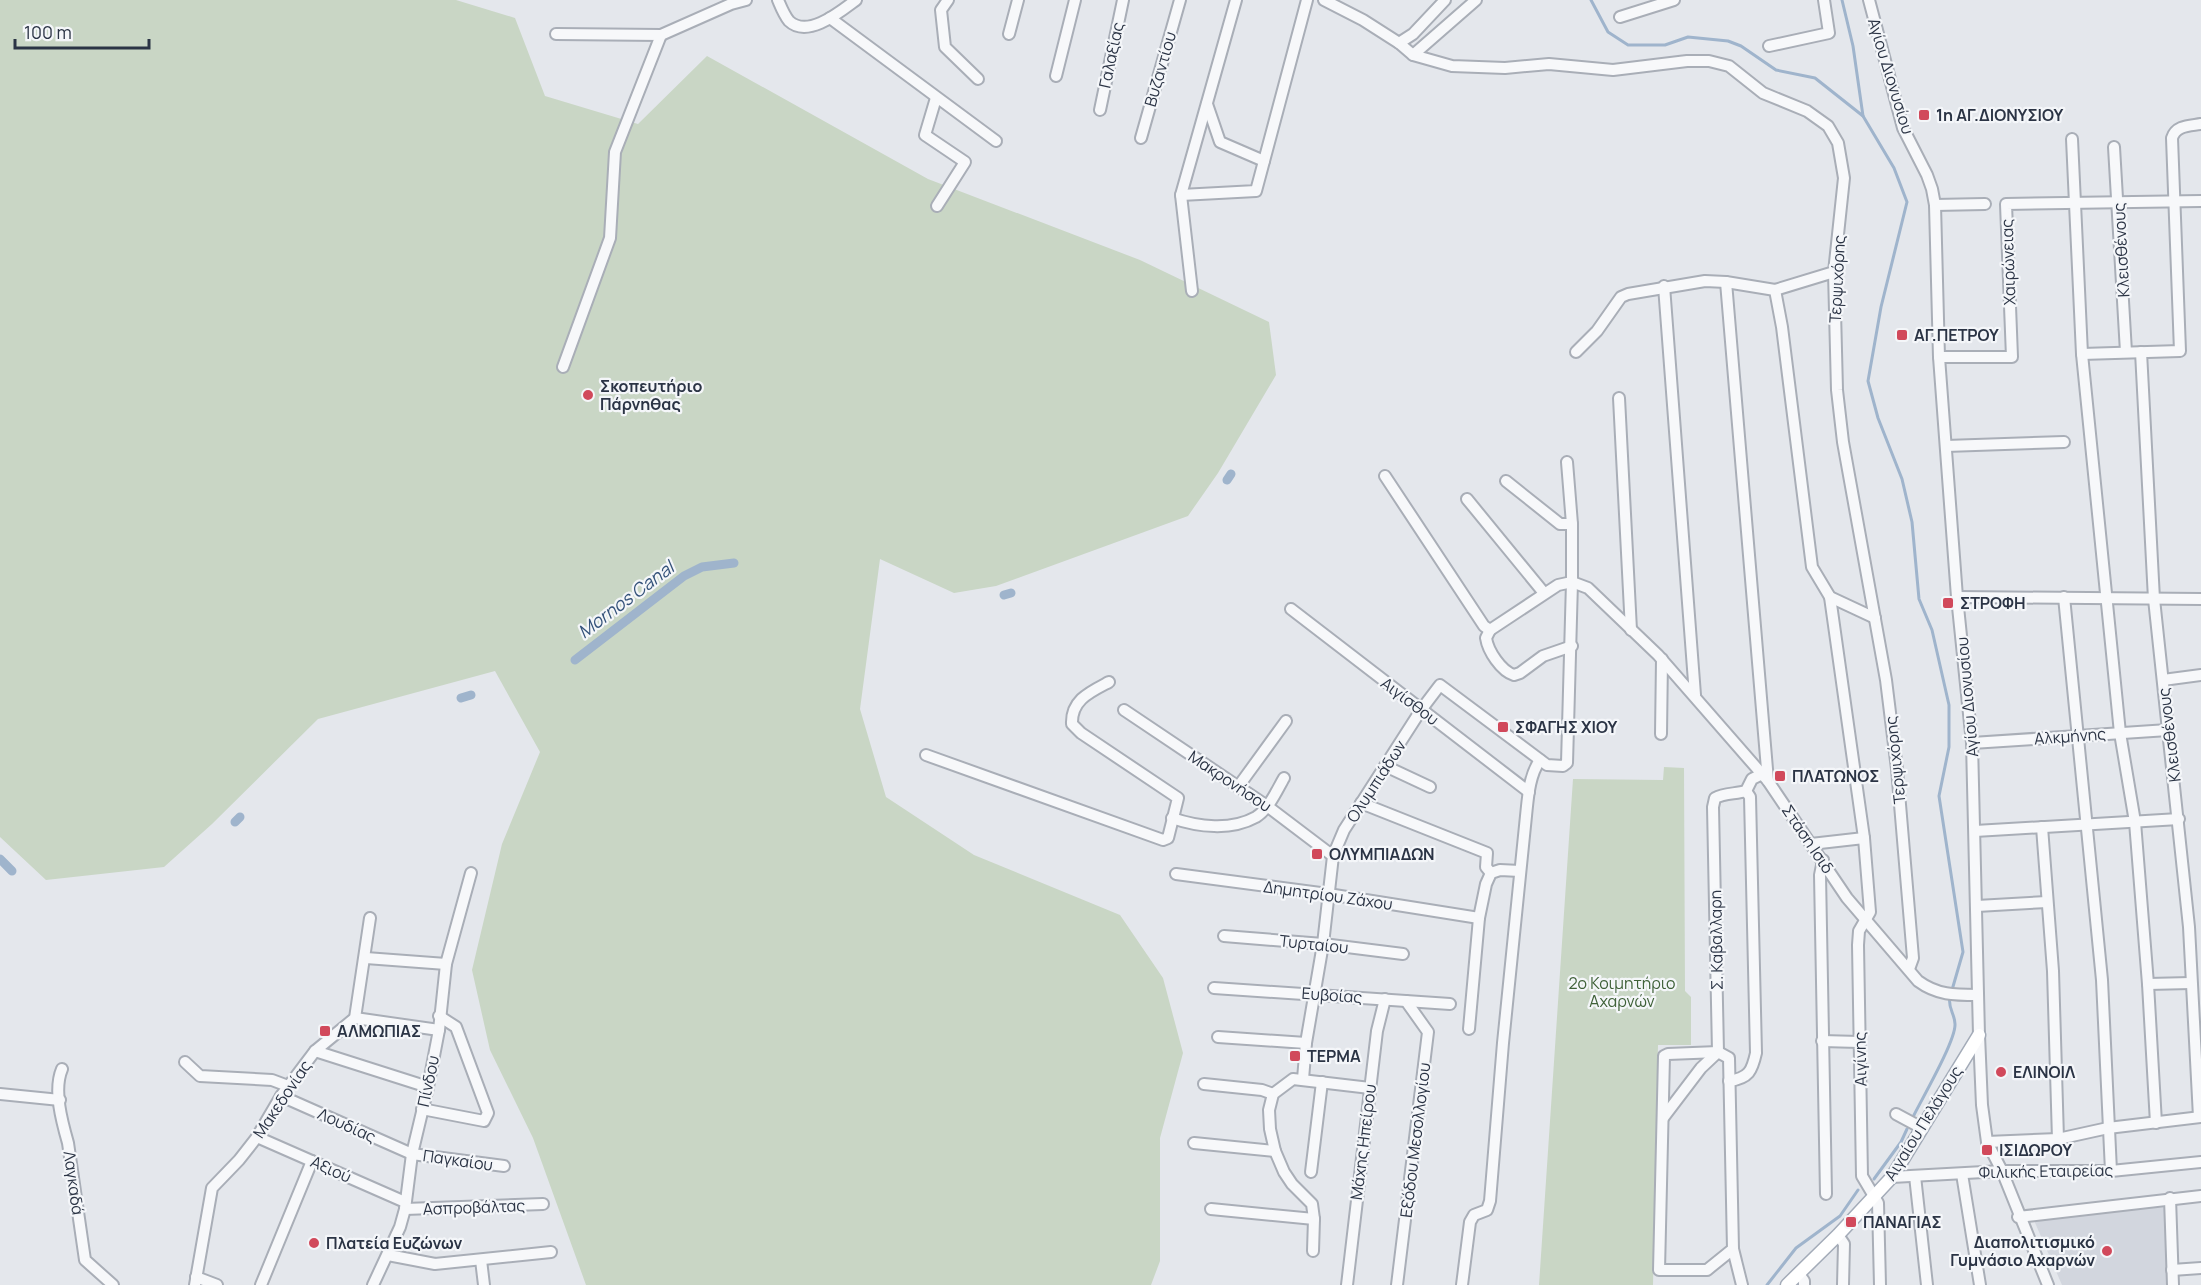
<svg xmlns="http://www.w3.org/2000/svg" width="2201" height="1285" font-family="Manrope,sans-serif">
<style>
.built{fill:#d2d6de}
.green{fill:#c9d6c5}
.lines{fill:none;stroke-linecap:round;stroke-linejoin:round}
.stream{stroke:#9fb4cc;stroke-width:3}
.canal{stroke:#9fb4cc;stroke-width:9}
.minor-casing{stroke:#a9aeb7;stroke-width:14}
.major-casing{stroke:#a3abb8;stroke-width:15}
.minor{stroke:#f7f8fa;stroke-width:10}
.major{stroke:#fff;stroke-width:12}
.poi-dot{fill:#d1495b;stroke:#f4f6f9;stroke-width:2}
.labels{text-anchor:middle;stroke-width:4.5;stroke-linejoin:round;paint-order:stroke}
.street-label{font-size:16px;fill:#2b3445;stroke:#f4f6f9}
.poi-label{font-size:16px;font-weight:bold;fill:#2b3445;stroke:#f4f6f9;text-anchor:start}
.park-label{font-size:16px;fill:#3f6138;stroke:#f4f6f9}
.water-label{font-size:18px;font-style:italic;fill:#34527a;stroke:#f4f6f9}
</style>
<rect width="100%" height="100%" fill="#e4e7ec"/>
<polygon class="built" points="2165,1207 2169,1285 2062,1285 2033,1218"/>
<g class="green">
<polygon points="0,0 456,0 515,18 545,96 638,124 707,56 928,179 1140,260 1269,322 1276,375 1218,473 1188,516 996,586 954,593 880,559 860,709 886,797 974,855 1120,915 1163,978 1183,1053 1160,1138 1160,1261 1151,1285 586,1285 533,1138 490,1050 472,970 502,844 540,752 495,671 318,719 212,824 164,867 46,880 0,837"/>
<polygon points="1664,767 1684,768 1685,991 1691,997 1691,1045 1658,1045 1653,1285 1539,1285 1573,779 1663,780"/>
</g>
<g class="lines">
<g class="stream">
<polyline points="1591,0 1608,32 1628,45 1665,45 1688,37 1728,41 1741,46 1776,70 1815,78 1863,116"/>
<polyline points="1842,0 1853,46 1863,116 1894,168 1907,202 1881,307 1868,381 1878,418 1902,479 1912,522 1919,599 1932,630 1949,705 1949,747 1939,796 1963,952 1952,990"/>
<path d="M1914,1115C1923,1097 1956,1040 1955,1024C1955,1014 1947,1007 1950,996"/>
<polyline points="1874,1179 1901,1142 1907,1129"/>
<polyline points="1767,1285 1796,1248 1840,1216 1858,1190"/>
</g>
<g class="canal">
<polyline points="1227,480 1231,474"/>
<polyline points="1004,595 1011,593"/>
<polyline points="575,660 684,576 702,567 734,563"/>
<polyline points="461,698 471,695"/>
<polyline points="235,822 240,817"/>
<polyline points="0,859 12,871"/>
</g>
<defs>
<g id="minor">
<path d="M778,0C781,7 784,15 789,21C808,39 841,11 856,0"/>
<polyline points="948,0 941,10 945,47 978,79"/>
<polyline points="1324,0 1363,20 1399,43 1413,55 1452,66 1505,68 1549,64 1613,70 1687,61 1709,61 1729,66 1763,93 1807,111 1828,126 1838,143 1844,178 1834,272 1837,390 1843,442 1886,680 1897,769 1913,958 1909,969"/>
<polyline points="1869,0 1903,128 1927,175 1932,189 1935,205 1939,357 1957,597 1972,743 1979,1035 1982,1105 1987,1142 2002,1171 2048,1285"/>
<polyline points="1620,17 1674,0"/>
<polyline points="830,18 996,141"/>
<polyline points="556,34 661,35 731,4 746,0"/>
<polyline points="1009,34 1018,0"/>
<polyline points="1399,43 1413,34 1445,0"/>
<polyline points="1769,46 1829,33 1824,0"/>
<polyline points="1413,55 1476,0"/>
<polyline points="1056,76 1075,0"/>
<polyline points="936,98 925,135 965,162 937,206"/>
<polyline points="1207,104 1220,142 1264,161"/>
<polyline points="1100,110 1123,0"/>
<polyline points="1141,138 1180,0"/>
<polyline points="2072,139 2082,354 2120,733 2135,822 2148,984 2156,1123"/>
<polyline points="2114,147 2126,352"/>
<polyline points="1181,195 1256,191 1307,0"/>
<polyline points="1935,205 1985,204"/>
<polyline points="1726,282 1768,781"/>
<polyline points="1664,286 1695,695"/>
<polyline points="1775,290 1834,272"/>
<polyline points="1192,291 1181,195 1236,0"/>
<polyline points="1576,352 1597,331 1621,297 1628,294 1705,281 1726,282 1775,290 1782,327 1812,567 1830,597 1875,618"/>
<polyline points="2141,352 2154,599 2189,927 2199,1117"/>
<path d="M2082,354L2180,351L2172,138C2176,125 2190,126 2201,124"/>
<polyline points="1939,357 2012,357 2006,204 2201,201"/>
<polyline points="563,367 610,238 615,152 661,35"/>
<polyline points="1619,398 1631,630"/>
<polyline points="1946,446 2064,442"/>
<path d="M1385,476L1484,626L1490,630L1558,585L1572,582L1588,588L1658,655L1768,781L1847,898L1918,981C1937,995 1954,995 1978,995"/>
<polyline points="1506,481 1560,524 1572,524"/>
<polyline points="1467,499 1544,593"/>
<polyline points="1830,597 1864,838 1870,912 1859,931 1858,945 1862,1176 1878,1203 1880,1285"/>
<polyline points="1957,597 2201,599"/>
<polyline points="2064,597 2102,980 2111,1171"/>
<polyline points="1291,609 1529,792"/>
<path d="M1490,630L1486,638C1488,651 1501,671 1514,675L1520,673L1543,656L1572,646"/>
<polyline points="2163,680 2201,675"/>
<polyline points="1124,710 1267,806 1333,856"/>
<polyline points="1661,734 1662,659"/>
<polyline points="1972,743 2168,730"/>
<path d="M926,755L1163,840L1168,838L1178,798L1081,733L1072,724C1071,700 1090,692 1109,682"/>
<polyline points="1385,766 1430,787"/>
<polyline points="1238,787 1286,721"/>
<polyline points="1361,803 1487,853 1486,867 1491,873"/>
<path d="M1172,818C1198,827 1231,831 1256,817C1269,809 1277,790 1284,778"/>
<polyline points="2042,827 2053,971 2058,1139"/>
<polyline points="1975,831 2179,819"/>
<polyline points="1811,844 1864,838"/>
<polyline points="1823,860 1820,875 1826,1194"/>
<polyline points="1176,874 1328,894 1479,918"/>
<polyline points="1977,906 2047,902"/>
<polyline points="1224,936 1323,944 1403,954"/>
<polyline points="366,958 446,964"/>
<polyline points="2148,984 2191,983"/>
<polyline points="1214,988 1450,1004"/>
<polyline points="355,1018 439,1030"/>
<polyline points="1469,1029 1479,918 1486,884 1491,873 1500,870 1520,871"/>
<polyline points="1218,1037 1306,1043"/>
<polyline points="1822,1041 1859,1042"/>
<polyline points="315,1051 428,1087"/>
<polygon points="1718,1052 1729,1058 1733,1249 1707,1270 1659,1270 1664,1056 1668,1054"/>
<polyline points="185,1062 200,1076 272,1080 288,1086"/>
<path d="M62,1069C53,1090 62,1122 68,1143L85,1260L113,1285"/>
<polyline points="1303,1079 1306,1043 1323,944 1333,856 1344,830 1421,710 1440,685 1547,765 1563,766 1567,763 1572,582 1572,524 1567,462"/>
<path d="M1729,1081C1749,1078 1752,1071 1756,1053L1750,797L1746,791"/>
<polyline points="1204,1084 1262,1090 1273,1094"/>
<polyline points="0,1094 60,1100"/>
<polyline points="281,1096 412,1154 504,1166"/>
<polyline points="422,1109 484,1121 488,1113 456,1027 439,1016"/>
<polyline points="1896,1114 1922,1128"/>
<path d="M1663,1118L1701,1068L1718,1052L1713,807L1715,798C1724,793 1736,794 1746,791L1752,779L1762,774"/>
<polyline points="257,1137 405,1202"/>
<polyline points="1987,1142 2058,1139 2108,1128 2201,1117"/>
<polyline points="1194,1143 1275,1151"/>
<polyline points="1311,1172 1322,1082"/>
<polyline points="1962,1174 1980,1285"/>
<polyline points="1915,1176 1927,1285"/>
<polyline points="1892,1177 2002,1171 2111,1171 2201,1162"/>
<polyline points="2170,1198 2173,1285"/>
<polyline points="405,1209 543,1204"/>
<polyline points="1211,1209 1314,1219"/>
<polyline points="2018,1217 2201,1196"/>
<polyline points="1838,1235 1844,1244 1843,1285"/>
<polyline points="1733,1249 1742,1285"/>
<polyline points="1313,1251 1314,1219 1312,1204 1292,1184 1284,1172 1275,1151 1270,1129 1269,1110 1273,1094 1293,1079 1370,1088"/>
<polyline points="388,1255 435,1264 551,1252"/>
<polyline points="481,1260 484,1285"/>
<polyline points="2172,1270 2201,1268"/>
<polyline points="1799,1274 1804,1281 1804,1285"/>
<polyline points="196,1277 217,1285"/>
<polyline points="195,1285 212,1188 239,1160 257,1137 281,1096 315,1051 355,1018 370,918"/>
<polyline points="261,1285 312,1161"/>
<polyline points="373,1285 400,1227 405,1209 412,1154 428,1087 439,1030 446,964 471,873"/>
<polyline points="1347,1285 1377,1031 1385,999"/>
<polyline points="1397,1285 1428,1032 1406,1001"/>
<path d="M1462,1285L1470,1222L1474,1215L1487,1210L1490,1201L1503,1043L1526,816C1528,797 1529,776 1540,760"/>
</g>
<polyline id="major" points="1787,1285 1838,1235 1892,1177 1979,1035"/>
</defs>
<use href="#minor" class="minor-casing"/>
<use href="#major" class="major-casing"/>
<use href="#minor" class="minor"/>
<use href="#major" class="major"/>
</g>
<g class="poi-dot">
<rect x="1918" y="109" width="12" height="12" rx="3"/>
<rect x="1896" y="329" width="12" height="12" rx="3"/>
<circle cx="588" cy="395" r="6"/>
<rect x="1942" y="597" width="12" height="12" rx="3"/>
<rect x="1497" y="721" width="12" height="12" rx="3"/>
<rect x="1774" y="770" width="12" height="12" rx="3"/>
<rect x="1311" y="848" width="12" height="12" rx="3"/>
<rect x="319" y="1025" width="12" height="12" rx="3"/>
<rect x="1289" y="1050" width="12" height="12" rx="3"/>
<circle cx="2001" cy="1072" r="6"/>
<rect x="1981" y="1144" width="12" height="12" rx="3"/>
<rect x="1845" y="1216" width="12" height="12" rx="3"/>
<circle cx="314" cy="1243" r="6"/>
<circle cx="2107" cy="1251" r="6"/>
</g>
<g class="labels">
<g class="street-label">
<text transform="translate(1111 55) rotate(-78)" y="6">Γαλαξίας</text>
<text transform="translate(1160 69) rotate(-74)" y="6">Βυζαντίου</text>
<text transform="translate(1891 76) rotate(73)" y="6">Αγίου Διονυσίου</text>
<text transform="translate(2121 250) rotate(-93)" y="6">Κλεισθένους</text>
<text transform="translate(2008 262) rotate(-92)" y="6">Χαιρώνειας</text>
<text transform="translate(1837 279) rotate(-87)" y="6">Τερψιχόρης</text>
<text transform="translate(1967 697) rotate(-95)" y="6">Αγίου Διονυσίου</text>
<text transform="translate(1410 701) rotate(37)" y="6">Αιγίσθου</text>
<text transform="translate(2169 735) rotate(-97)" y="6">Κλεισθένους</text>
<text transform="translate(2070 736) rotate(-4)" y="6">Αλκμήνης</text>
<text transform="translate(1895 760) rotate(-96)" y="6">Τερψιχόρης</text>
<text transform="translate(1230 781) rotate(34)" y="6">Μακρονήσου</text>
<text transform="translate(1376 781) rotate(-57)" y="6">Ολυμπιάδων</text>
<text transform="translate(1808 839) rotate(56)" y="6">Στάση Ισιδ</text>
<text transform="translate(1328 895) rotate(8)" y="6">Δημητρίου Ζάχου</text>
<text transform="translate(1716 940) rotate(-91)" y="6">Σ. Καβαλλαρη</text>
<text transform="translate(1314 944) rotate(6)" y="6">Τυρταίου</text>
<text transform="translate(1332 995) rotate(4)" y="6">Ευβοίας</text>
<text transform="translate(1860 1059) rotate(-91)" y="6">Αιγίνης</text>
<text transform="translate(428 1081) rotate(-78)" y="6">Πίνδου</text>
<text transform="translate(282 1099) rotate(-56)" y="6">Μακεδονίας</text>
<text transform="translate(1923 1123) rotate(-58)" y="6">Αιγαίου Πελάγους</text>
<text transform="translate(347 1125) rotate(24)" y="6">Λουδίας</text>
<text transform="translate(1415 1140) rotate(-83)" y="6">Εξόδου Μεσολλογίου</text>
<text transform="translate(1363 1142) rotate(-83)" y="6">Μάχης Ηπείρου</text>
<text transform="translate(458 1160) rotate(8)" y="6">Παγκαίου</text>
<text transform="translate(331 1169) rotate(24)" y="6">Αξιού</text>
<text transform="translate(2046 1171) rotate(-1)" y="6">Φιλικής Εταιρείας</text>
<text transform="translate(74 1183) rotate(82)" y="6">Λαγκαδά</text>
<text transform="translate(474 1207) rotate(-2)" y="6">Ασπροβάλτας</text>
</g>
<g class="poi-label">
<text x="1936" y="121">1η ΑΓ.ΔΙΟΝΥΣΙΟΥ</text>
<text x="1914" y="341">ΑΓ.ΠΕΤΡΟΥ</text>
<text x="600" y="392">Σκοπευτήριο<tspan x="600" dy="18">Πάρνηθας</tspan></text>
<text x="1960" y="609">ΣΤΡΟΦΗ</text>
<text x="1515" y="733">ΣΦΑΓΗΣ ΧΙΟΥ</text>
<text x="1792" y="782">ΠΛΑΤΩΝΟΣ</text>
<text x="1329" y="860">ΟΛΥΜΠΙΑΔΩΝ</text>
<text x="337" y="1037">ΑΛΜΩΠΙΑΣ</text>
<text x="1307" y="1062">ΤΕΡΜΑ</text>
<text x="2013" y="1078">ΕΛΙΝΟΙΛ</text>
<text x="1999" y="1156">ΙΣΙΔΩΡΟΥ</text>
<text x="1863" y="1228">ΠΑΝΑΓΙΑΣ</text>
<text x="2095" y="1248" text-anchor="end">Διαπολιτισμικό<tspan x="2095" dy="18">Γυμνάσιο Αχαρνών</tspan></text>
<text x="326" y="1249">Πλατεία Ευζώνων</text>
</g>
<g class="park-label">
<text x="1622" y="989">2ο Κοιμητήριο<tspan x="1622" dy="18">Αχαρνών</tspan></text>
</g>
<g class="water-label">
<text transform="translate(626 600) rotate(-37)" y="6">Mornos Canal</text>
</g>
</g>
<path d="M15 39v9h134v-9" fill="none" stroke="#2b3445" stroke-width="3"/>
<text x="24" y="39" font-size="18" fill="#2b3445" stroke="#f4f6f9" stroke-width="4.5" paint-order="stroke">100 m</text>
</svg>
